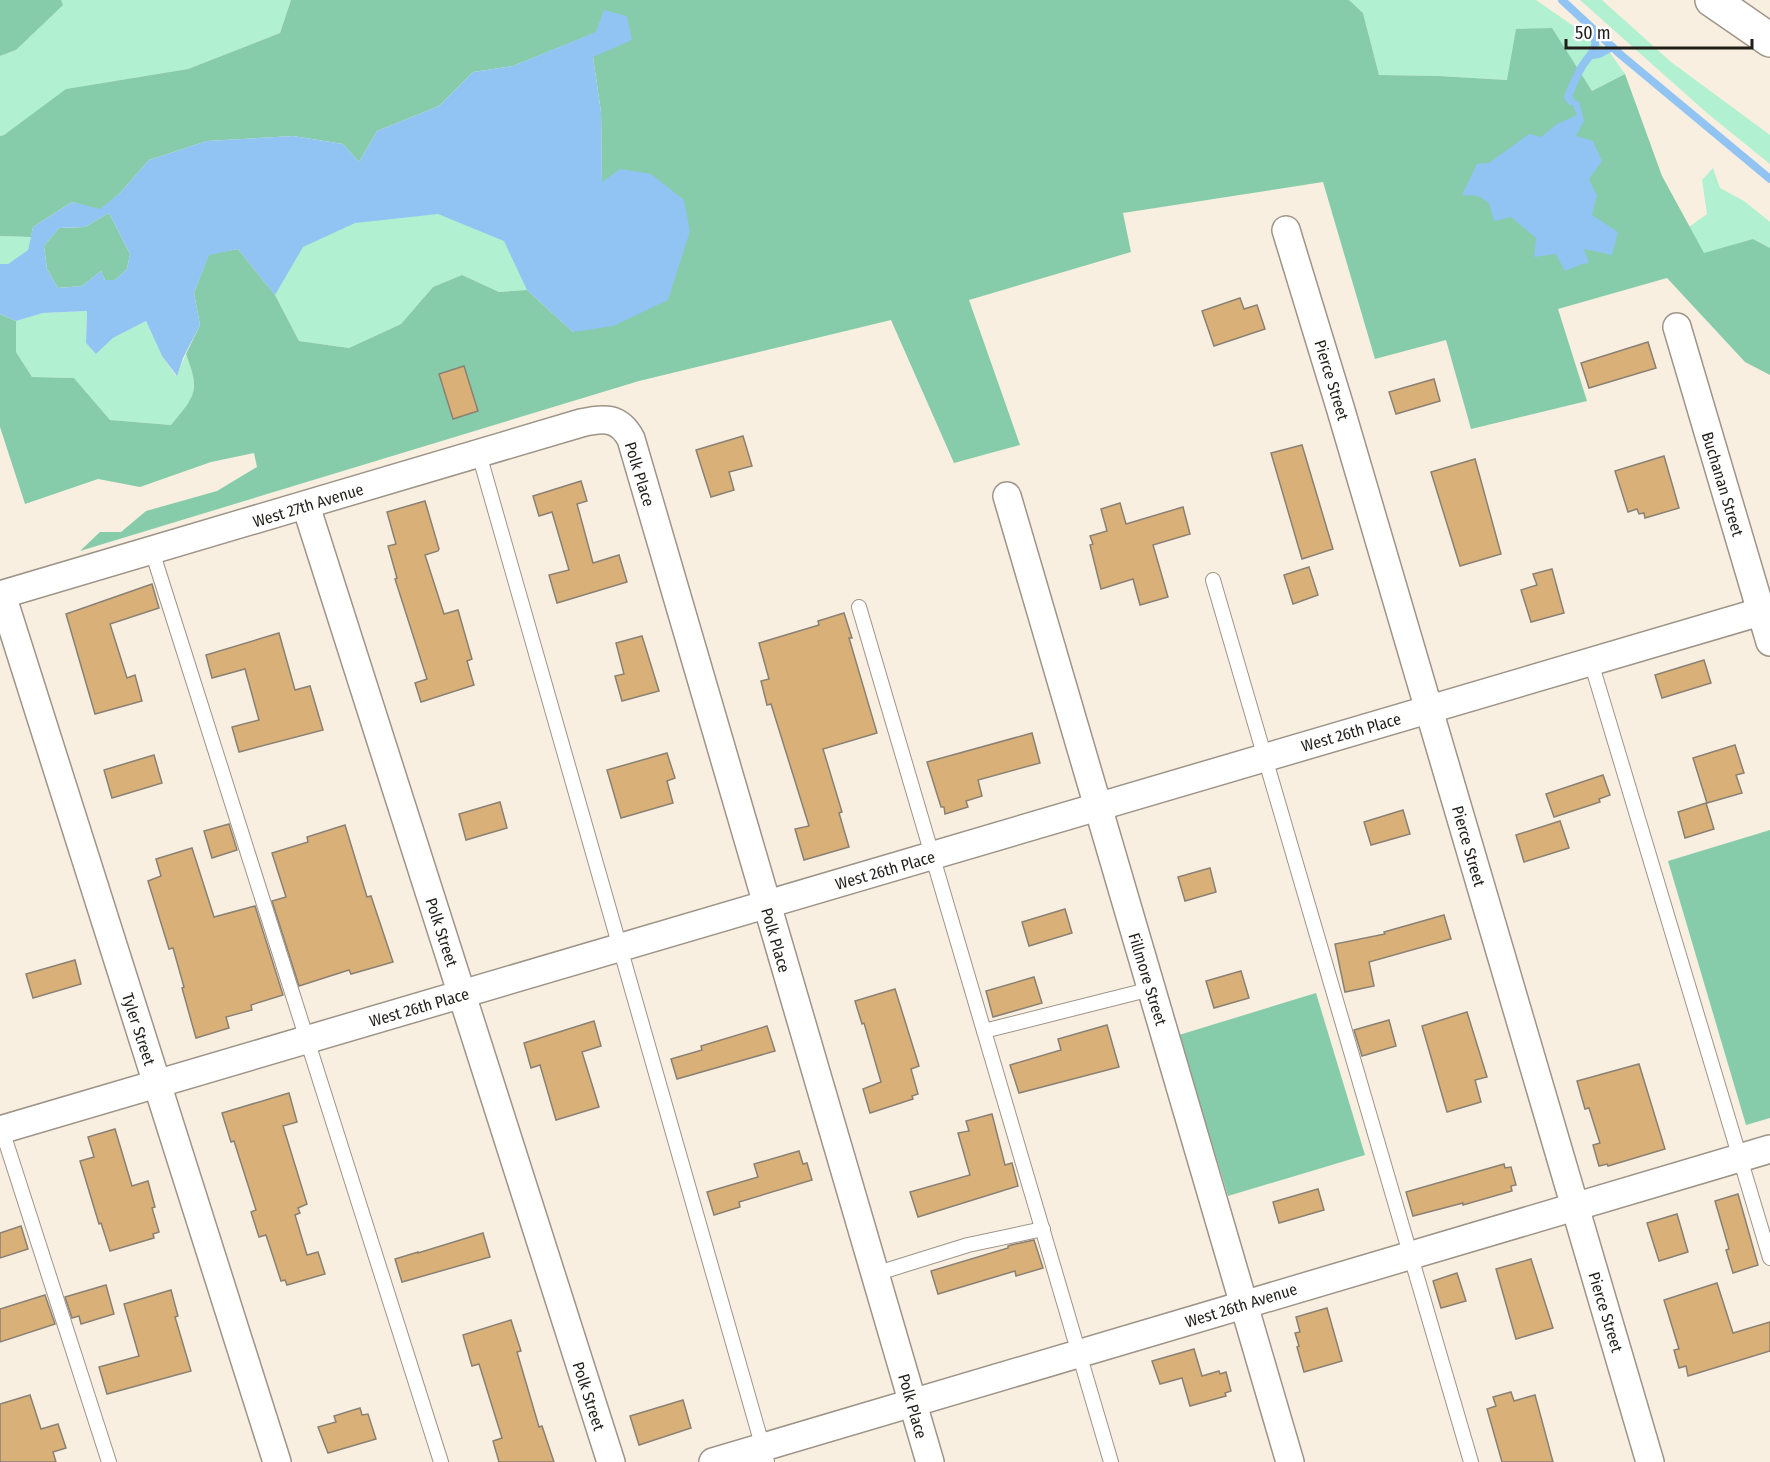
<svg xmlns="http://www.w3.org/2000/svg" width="1770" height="1462" font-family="'Fira Sans Condensed',sans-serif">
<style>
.green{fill:#b1f0d0}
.forest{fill:#86ccaa}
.water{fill:#91c3f3;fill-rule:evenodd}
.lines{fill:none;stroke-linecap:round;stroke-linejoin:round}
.stream{stroke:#91c3f3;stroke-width:8}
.building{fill:#d8b078;stroke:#8a8174;stroke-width:1.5}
.service-casing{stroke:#9e9488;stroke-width:16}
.minor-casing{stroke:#9e9488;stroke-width:30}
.motorway-casing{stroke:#9e9488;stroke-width:36}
.service{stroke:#fff;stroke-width:14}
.minor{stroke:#fff;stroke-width:27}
.motorway{stroke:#fff;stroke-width:33}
.labels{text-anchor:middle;stroke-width:4.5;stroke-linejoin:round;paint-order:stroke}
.street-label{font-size:16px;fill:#211e19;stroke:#fff}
</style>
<rect width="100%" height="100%" fill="#f9efe1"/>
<g class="green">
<polygon points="61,0 291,0 280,33 188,69 67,89 4,135 0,136 0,56 16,50 62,5"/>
<polygon points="1349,0 1536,0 1608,50 1625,74 1592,91 1551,28 1516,30 1508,80 1439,76 1379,75 1363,13"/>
<polygon points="1580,0 1602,0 1671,62 1770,135 1770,164 1707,113"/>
<polygon points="474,162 540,274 527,290 499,292 462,275 433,287 401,324 349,348 299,341 275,295 261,277 279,251"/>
<polygon points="1713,168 1720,188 1744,201 1770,222 1770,248 1753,239 1704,254 1689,227 1707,214 1702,180"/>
<polygon points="0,236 31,237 28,250 8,264 0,264"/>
<path d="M87,311L86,343L96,354L113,338L146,321L162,356L176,376L186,354C200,391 196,395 172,425L110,420L74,378L32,377L16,352V321L43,313Z"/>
</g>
<g class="forest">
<polygon points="0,0 61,0 63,5 16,50 0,56"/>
<path d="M291,0H1349L1363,13L1379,75L1439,76L1507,80L1516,29L1552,28L1592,91L1625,74L1662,176L1704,253L1753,239L1770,248V375L1745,362L1667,278L1558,309L1587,401L1471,429L1446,340L1375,359L1323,182L1123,213L1131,252L969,300L1020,445L954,463L891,320L639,381L80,551L100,532H121L146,511L217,491L257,467L254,453L211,462L140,487L98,479L25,504L0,427V314L16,321V352L32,377L74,378L110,420L171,425C196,395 200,391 186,354L200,325L194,293L209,254L238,249L275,295L299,341L349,348L401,324L433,287L462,275L499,292L527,290L573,332L602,183L601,112L593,57L604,10L597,32L513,66L473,72L439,106L377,131L359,162L343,144L293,136L207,141L149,160L120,193L100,210L72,202L33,227L31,237L0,236V136L4,135L66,89L188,69L280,33Z"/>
<polygon points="109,213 130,254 127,269 115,280 105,280 101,271 82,286 58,288 47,269 44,246 59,228 85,227"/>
<polygon points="1770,830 1770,1118 1746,1125 1668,861"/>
<polygon points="1316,993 1365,1155 1228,1196 1179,1035"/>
</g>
<g class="water">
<path d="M604,10L627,16L632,40L593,57L601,112L602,182L620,169L651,174L684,200L690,231L668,300L613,326L573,332L527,290L504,241L438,214L355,223L303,247L275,295L238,249L209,255L194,293L200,325L183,358L177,376L162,356L146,321L113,338L96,354L86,343L87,311L43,313L16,321L0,314V264H8L28,250L33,227L72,202L100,209L120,193L149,160L207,141L293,136L343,144L359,162L377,131L439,106L473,72L513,66L596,32ZM109,213L130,254L127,269L115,280H105L101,271L82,286L58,288L47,269L44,246L59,228L85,227Z"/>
<polygon points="1571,101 1579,101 1584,121 1576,136 1593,141 1602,161 1589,179 1597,196 1592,215 1618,232 1612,255 1584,249 1589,263 1582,264 1565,271 1556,254 1534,257 1536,238 1511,217 1494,221 1489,203 1478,196 1462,195 1477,164 1489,163 1529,134 1541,137 1557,124 1577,115"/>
</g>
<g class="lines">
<g class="stream">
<polyline points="1562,0 1621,55 1770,179"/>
<polyline points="1591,55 1599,54 1612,47"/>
<path d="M1571,101L1568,97C1570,91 1580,68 1585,62C1589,56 1594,53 1595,45C1596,41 1594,36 1595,31"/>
</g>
</g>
<g class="building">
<polygon points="1240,298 1244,309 1257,305 1265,329 1214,346 1202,311"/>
<polygon points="1648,342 1656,368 1589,388 1581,363"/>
<polygon points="464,366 478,411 453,419 439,374"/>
<polygon points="1434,379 1440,401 1396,414 1389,392"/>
<polygon points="743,436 752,466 729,472 734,490 711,497 696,450"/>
<polygon points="1302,445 1333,549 1302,559 1271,453"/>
<polygon points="1664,456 1679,508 1645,518 1644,513 1639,514 1637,509 1628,512 1615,471"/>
<polygon points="1475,459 1501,554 1460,566 1431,472"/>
<polygon points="581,481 587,501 577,504 593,563 619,555 627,582 557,603 549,575 569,570 552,512 539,516 533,496"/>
<polygon points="425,501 439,549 438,551 425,555 444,614 458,610 472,659 467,661 474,685 421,702 415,683 427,679 395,579 397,578 388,546 396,544 387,512"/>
<polygon points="1120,503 1126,524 1183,507 1190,534 1153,545 1168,597 1140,605 1133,579 1101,589 1090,545 1093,544 1090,536 1107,531 1101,509"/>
<polygon points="1309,567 1318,595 1293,604 1284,575"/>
<polygon points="1552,569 1564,613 1531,622 1521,590 1537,585 1533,574"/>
<polygon points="152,584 159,608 110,624 127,678 135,675 142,701 95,714 66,614"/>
<polygon points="844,613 852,638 849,638 877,733 823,749 842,812 839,813 849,847 804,860 795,829 809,826 771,704 767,705 761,681 769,679 759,643 819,625 818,621"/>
<polygon points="279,633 295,690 310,686 323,730 239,752 232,727 259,720 245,669 212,678 206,655"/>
<polygon points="642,636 659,691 622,701 615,676 624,674 616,643"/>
<polygon points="1704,660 1711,683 1662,698 1655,675"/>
<polygon points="1032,733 1040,763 978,780 982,796 966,801 968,807 945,814 944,807 941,807 927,762"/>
<polygon points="1735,745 1744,773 1736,775 1742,793 1707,803 1693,758"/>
<polygon points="667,753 675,778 667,781 673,803 621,818 607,770"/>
<polygon points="154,755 162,783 112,798 104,770"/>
<polygon points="1603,775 1610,795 1599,799 1600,802 1554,817 1546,794"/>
<polygon points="500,802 507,828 466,840 459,814"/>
<polygon points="1706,803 1714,829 1685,838 1678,812"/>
<polygon points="1403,810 1410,834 1371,845 1364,822"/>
<polygon points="1560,821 1569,848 1524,862 1516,835"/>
<polygon points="229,824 237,850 212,858 204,831"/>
<polygon points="345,825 367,897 371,896 393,962 351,974 349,970 299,986 272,901 286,897 272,853 308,842 307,837"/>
<polygon points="192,848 214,917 255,906 283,995 251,1005 252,1010 226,1017 229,1028 196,1038 182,988 184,987 173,948 169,949 148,881 161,876 156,859"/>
<polygon points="1210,868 1216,892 1185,901 1178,877"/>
<polygon points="1065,909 1072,933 1029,946 1022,922"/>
<polygon points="1444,915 1451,939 1369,962 1374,986 1345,992 1335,944 1385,934 1384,932"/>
<polygon points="75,960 81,984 33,998 26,974"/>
<polygon points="1241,971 1249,998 1214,1008 1206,981"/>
<polygon points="1034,977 1042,1003 993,1017 986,991"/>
<polygon points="895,989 919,1066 911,1069 918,1094 912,1096 913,1099 870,1113 863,1089 881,1082 864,1023 862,1024 855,1001"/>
<polygon points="1467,1012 1487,1077 1475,1080 1481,1102 1447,1112 1422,1026"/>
<polygon points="1389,1020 1396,1046 1362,1056 1354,1030"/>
<polygon points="594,1021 601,1046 582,1052 599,1107 556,1120 540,1065 531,1068 524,1043"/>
<polygon points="1107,1025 1119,1067 1019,1093 1010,1065 1061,1050 1058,1039"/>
<polygon points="767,1026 775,1051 677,1079 671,1059 702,1050 701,1046"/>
<polygon points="1639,1064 1665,1149 1608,1166 1607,1164 1599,1166 1593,1145 1600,1143 1589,1108 1585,1109 1577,1081"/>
<polygon points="289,1093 297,1122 283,1126 307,1204 298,1208 300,1213 295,1215 307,1255 318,1252 325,1274 287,1285 285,1280 281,1281 266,1235 259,1237 251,1212 256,1210 234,1141 231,1142 222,1113"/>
<polygon points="992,1114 1005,1165 1012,1163 1018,1186 918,1217 910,1192 970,1175 958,1133 969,1131 966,1121"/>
<polygon points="115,1129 132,1186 148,1181 155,1207 152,1208 159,1232 153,1234 154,1238 110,1251 101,1223 99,1224 80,1161 94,1157 88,1137"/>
<polygon points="799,1151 803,1164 807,1163 812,1180 739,1202 740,1207 714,1215 707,1192 758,1177 754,1164"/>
<polygon points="1504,1164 1505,1168 1511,1167 1516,1185 1511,1186 1512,1191 1463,1205 1463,1203 1413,1216 1406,1192"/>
<polygon points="1318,1189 1324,1210 1279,1223 1273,1202"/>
<polygon points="1738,1194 1758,1265 1733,1273 1726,1250 1729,1249 1715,1201"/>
<polygon points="1677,1214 1688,1252 1659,1261 1647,1223"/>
<polygon points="21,1226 28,1249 0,1258 0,1233"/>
<polygon points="483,1233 490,1257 402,1282 395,1259 418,1252 418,1253"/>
<polygon points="1034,1240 1043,1268 1016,1276 1015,1271 938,1294 931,1271 1008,1248 1008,1246 1011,1245"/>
<polygon points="1531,1259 1553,1328 1516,1339 1496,1269"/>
<polygon points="1457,1273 1466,1301 1441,1308 1433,1281"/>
<polygon points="1717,1283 1733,1333 1770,1322 1770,1351 1688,1376 1686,1366 1679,1368 1674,1350 1679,1349 1664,1300"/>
<polygon points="106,1285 114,1314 81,1324 79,1316 72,1318 65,1297"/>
<polygon points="171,1290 178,1316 175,1317 191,1371 107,1394 99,1367 139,1356 124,1304"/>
<polygon points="45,1295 55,1324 0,1342 0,1309"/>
<polygon points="1327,1308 1342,1361 1304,1372 1297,1347 1299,1346 1295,1333 1300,1332 1296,1317"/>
<polygon points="511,1320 521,1351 517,1352 539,1427 542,1426 554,1462 499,1462 493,1441 502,1438 479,1364 472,1366 463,1335"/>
<polygon points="1194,1349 1202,1376 1219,1371 1220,1374 1226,1372 1231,1391 1225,1393 1226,1396 1190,1406 1182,1378 1160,1384 1152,1361"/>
<polygon points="1511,1392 1514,1401 1535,1395 1553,1462 1502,1462 1487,1409 1496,1406 1493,1397"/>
<polygon points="30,1395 41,1429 58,1424 66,1448 53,1452 56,1462 0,1462 0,1404"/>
<polygon points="683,1400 691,1428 639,1445 630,1416"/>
<polygon points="360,1408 362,1415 368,1414 376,1439 328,1453 318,1427 336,1422 334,1416"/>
</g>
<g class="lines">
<defs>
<g id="service">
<polyline points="479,454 767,1462"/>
<polyline points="152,551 441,1462"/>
<polyline points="1213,580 1471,1462"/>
<polyline points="859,607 1111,1462"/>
<polyline points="1591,662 1770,1258"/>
<polyline points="984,1031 1151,989"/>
<polyline points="1,1127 109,1462"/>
<polyline points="875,1274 968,1245 1043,1229"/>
</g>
<g id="minor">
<polyline points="1286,230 1340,407 1650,1462"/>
<polyline points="1677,327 1770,642"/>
<polyline points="1007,496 1290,1462"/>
<polyline points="306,506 611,1462"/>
<path d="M0,595L581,423C603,418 619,416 631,439L930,1462"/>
<polyline points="2,595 277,1462"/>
<polyline points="0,1130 1770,609"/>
<polyline points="713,1462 1770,1149"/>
</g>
<polyline id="motorway" points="1712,0 1770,40"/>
</defs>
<use href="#service" class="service-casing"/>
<use href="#minor" class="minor-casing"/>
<use href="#motorway" class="motorway-casing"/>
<use href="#service" class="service"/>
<use href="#minor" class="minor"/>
<use href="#motorway" class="motorway"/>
</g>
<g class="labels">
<g class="street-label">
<text transform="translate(1332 380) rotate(73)" y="6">Pierce Street</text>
<text transform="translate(640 474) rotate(73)" y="6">Polk Place</text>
<text transform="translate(1723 484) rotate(73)" y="6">Buchanan Street</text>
<text transform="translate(308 505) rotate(-17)" y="6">West 27th Avenue</text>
<text transform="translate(1351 732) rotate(-16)" y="6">West 26th Place</text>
<text transform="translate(1469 846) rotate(74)" y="6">Pierce Street</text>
<text transform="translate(885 870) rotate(-16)" y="6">West 26th Place</text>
<text transform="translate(442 932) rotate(72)" y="6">Polk Street</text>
<text transform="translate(776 940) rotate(74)" y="6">Polk Place</text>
<text transform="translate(1148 979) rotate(73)" y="6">Fillmore Street</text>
<text transform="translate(419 1007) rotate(-16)" y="6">West 26th Place</text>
<text transform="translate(139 1029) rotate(72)" y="6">Tyler Street</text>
<text transform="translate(1241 1305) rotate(-17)" y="6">West 26th Avenue</text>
<text transform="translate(1606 1312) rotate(73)" y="6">Pierce Street</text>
<text transform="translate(589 1396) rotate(72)" y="6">Polk Street</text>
<text transform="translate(913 1406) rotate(74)" y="6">Polk Place</text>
</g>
</g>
<path d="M1566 39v9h186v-9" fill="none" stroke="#211e19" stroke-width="3"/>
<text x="1575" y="39" font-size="18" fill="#211e19" stroke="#ffffff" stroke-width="4.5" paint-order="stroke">50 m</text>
</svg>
